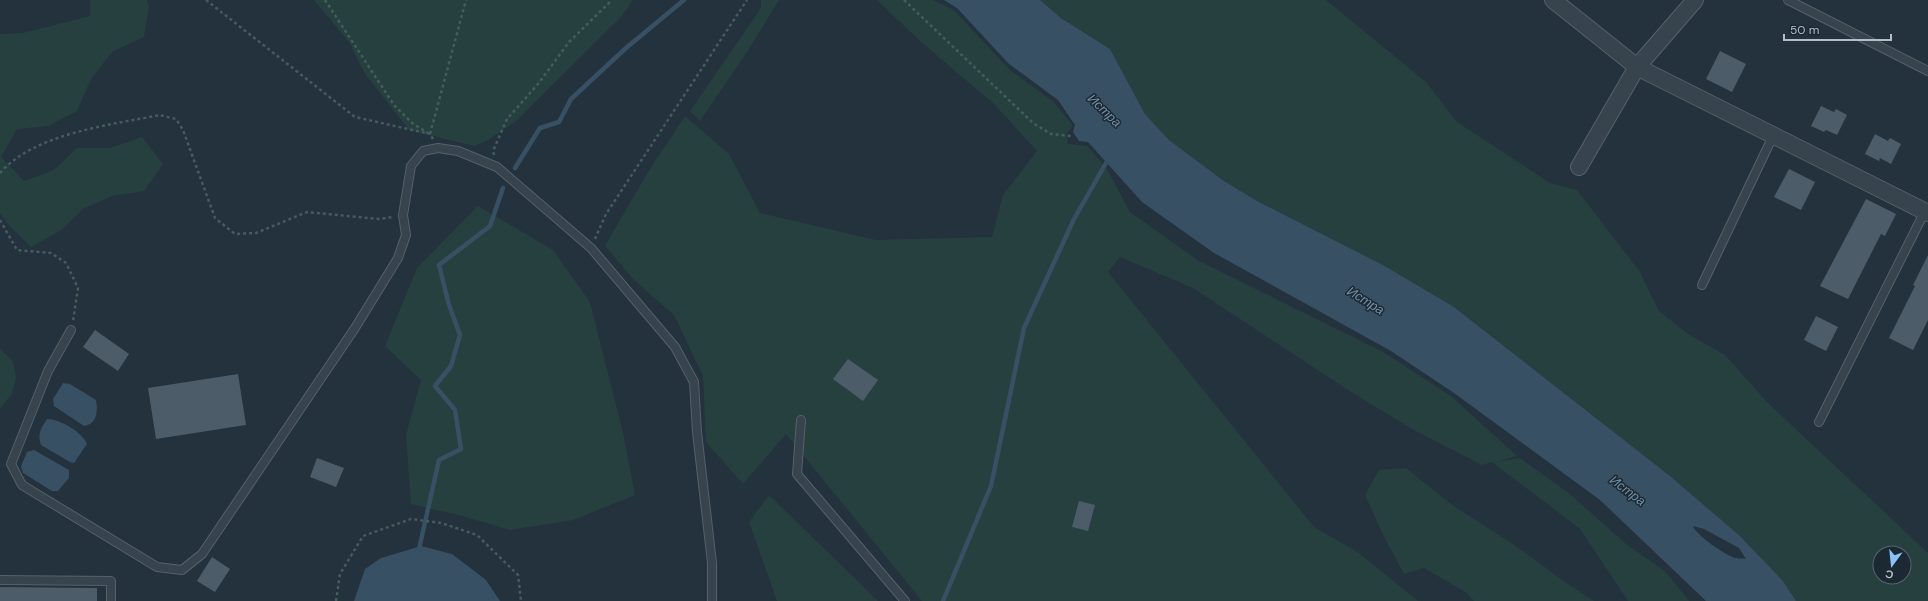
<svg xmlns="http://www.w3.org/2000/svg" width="1928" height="601" font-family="'DM Sans',sans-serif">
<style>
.green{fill:#26403f;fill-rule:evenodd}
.water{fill:#375064;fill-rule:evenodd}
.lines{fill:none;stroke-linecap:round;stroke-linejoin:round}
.stream{stroke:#375064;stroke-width:4.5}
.building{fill:#4c5c69}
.lane-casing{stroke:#55616b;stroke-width:10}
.street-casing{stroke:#55616b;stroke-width:18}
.path{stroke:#455c5c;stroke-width:2.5;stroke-dasharray:3 3;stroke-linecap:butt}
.lane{stroke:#37434d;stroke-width:8}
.street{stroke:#37434d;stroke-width:16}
.labels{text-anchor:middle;stroke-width:3;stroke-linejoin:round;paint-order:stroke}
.water-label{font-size:13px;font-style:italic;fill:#7393ac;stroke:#1c2832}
</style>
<rect width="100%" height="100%" fill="#23323d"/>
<g class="green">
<polygon points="90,0 147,0 149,6 144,37 112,52 91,79 77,111 48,126 17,129 1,157 24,181 54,170 77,148 110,148 142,137 163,164 144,191 112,196 83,209 60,231 31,247 8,224 0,213 0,34 23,33 90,16"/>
<polygon points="314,0 633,0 621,17 516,121 488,140 474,146 409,130 365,74 349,42"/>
<polygon points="761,0 779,0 749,49 700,121 690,111 761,8"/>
<polygon points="877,0 933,0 954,10 1010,70 1054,102 1073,126 1066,134 1068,144 1087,146 1107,169 1130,212 1199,261 1383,352 1451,396 1517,456 1495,462 1520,458 1570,494 1626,544 1665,571 1689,601 1628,601 1580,529 1492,462 1482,465 1412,429 1348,390 1193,288 1120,257 1108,272 1314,527 1359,553 1418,601 922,601 786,434 743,484 706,442 703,376 674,315 634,280 605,246 648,172 685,116 729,154 760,213 876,240 992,237 1003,195 1037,151 994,104 920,41"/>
<path d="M1040,0H1326L1426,82L1457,122L1550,183L1577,190L1640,272L1659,311L1688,334L1725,355L1768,403L1928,553V601H1796L1783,581L1739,535L1670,476L1454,307L1383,265L1257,201L1224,181L1169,140L1145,114L1110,49L1061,18ZM1880,553H1904V577H1880Z"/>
<polygon points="478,206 553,250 590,302 623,433 635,495 573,520 510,530 462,516 411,504 406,435 421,380 385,346 417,268"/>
<polygon points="0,349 13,361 16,378 12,394 0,408"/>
<polygon points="1406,468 1452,505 1513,544 1568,584 1594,601 1599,601 1474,601 1467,593 1424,568 1404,574 1384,537 1365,495 1379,470"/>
<polygon points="769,495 878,601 777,601 749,522"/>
</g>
<g class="water">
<path d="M944,0H1040L1061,18L1110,49L1145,114L1169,140L1224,181L1257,201L1383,265L1454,307L1670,476L1739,535L1783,581L1796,601H1706L1600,500L1454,393L1391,351L1214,253L1142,202L1088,142L1079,141L1073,132L1075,125L1058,100L1008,63L957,8ZM1693,526L1704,529L1739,548L1746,559C1743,558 1739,559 1736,558C1726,556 1696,535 1693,526Z"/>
<path d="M63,383L70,384L96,400C98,411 97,424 84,426L54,406L53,399Z"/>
<path d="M47,419C60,419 82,432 87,444L74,463L70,462L41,445C37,434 41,428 47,419Z"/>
<polygon points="34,450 69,470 69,478 58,491 52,491 23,473 21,466 27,452"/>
<polygon points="421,546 452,554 486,580 500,601 354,601 365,569 381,558"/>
</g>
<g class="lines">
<g class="stream">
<polyline points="515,168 540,128 559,122 571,99 626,48 684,0"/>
<polyline points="419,549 439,460 461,449 455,410 435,386 451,366 460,335 449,305 439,265 490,226 503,188"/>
<polyline points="943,601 991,486 1024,328 1074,219 1110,156"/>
</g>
</g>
<g class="building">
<polygon points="1720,51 1746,64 1732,92 1706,79"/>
<polygon points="1821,106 1834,112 1836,109 1847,115 1837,135 1826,130 1824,132 1811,126"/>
<polygon points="1875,134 1888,141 1890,138 1901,144 1891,164 1880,158 1879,161 1865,154"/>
<polygon points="1789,169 1815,182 1801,210 1774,197"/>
<polygon points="1866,199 1896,214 1885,236 1881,234 1848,299 1820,286"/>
<polygon points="1928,255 1928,320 1913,350 1889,338 1915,286 1913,285"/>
<polygon points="1816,316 1838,327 1826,351 1804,340"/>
<polygon points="95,330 129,354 118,371 83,347"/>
<polygon points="848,359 878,380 863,401 833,379"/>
<polygon points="238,374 246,425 156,439 148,388"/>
<polygon points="317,458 344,468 336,487 310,477"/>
<polygon points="1079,501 1095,505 1088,531 1072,527"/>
<polygon points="212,557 230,569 215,592 197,581"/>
<polygon points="0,587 97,588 97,601 0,601"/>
</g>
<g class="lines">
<defs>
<g id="lane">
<polyline points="1788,0 1928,71"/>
<polyline points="1702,285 1773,136"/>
<polyline points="71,330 48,371 11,464 22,485 157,567 182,570 202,554 355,328 398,258 406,235 403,215 411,166 423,151 438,148 458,151 497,167 591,248 675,347 694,382 697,432 712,563 712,601"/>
<polyline points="801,420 797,474 905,601"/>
<polyline points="1819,422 1925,211"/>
<polyline points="0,580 111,581 111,601"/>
</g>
<g id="street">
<polyline points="1553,0 1637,67 1928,213"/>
<polyline points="1579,167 1637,67 1695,0"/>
</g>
</defs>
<use href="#lane" class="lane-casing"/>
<use href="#street" class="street-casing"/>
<g class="path">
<polyline points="206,0 355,117 430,134"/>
<polyline points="325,0 394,105 412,123 428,133"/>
<polyline points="904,0 1033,123 1051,134 1071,136"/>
<polyline points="433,139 430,134 466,0"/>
<polyline points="494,155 493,151 507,119 538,84 569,42 612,0"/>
<path d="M0,173C35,133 110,125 160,115L176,119L183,130L215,218L235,234L256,233L307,212L378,219L393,217"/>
<polyline points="0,220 17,250 51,253 66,263 78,288 73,321"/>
<polyline points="595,239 606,214 747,0"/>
<polyline points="336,601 340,574 363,536 411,519 441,523 477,535 518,575 521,601"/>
</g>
<use href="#lane" class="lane"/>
<use href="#street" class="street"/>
</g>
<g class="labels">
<g class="water-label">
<text transform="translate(1105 110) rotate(44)" y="5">Истра</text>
<text transform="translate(1366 300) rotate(32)" y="5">Истра</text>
<text transform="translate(1628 490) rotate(37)" y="5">Истра</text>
</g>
</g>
<g transform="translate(1892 565) rotate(195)"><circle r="19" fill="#1c2832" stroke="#58646e"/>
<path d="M0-3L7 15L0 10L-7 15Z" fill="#88c2f9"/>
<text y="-6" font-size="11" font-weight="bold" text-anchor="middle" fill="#b3bec9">С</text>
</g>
<path d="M1784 34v6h107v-6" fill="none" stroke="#b3bec9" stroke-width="2"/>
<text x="1790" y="34" font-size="12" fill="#b3bec9" stroke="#1c2832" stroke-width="3" paint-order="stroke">50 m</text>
</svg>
